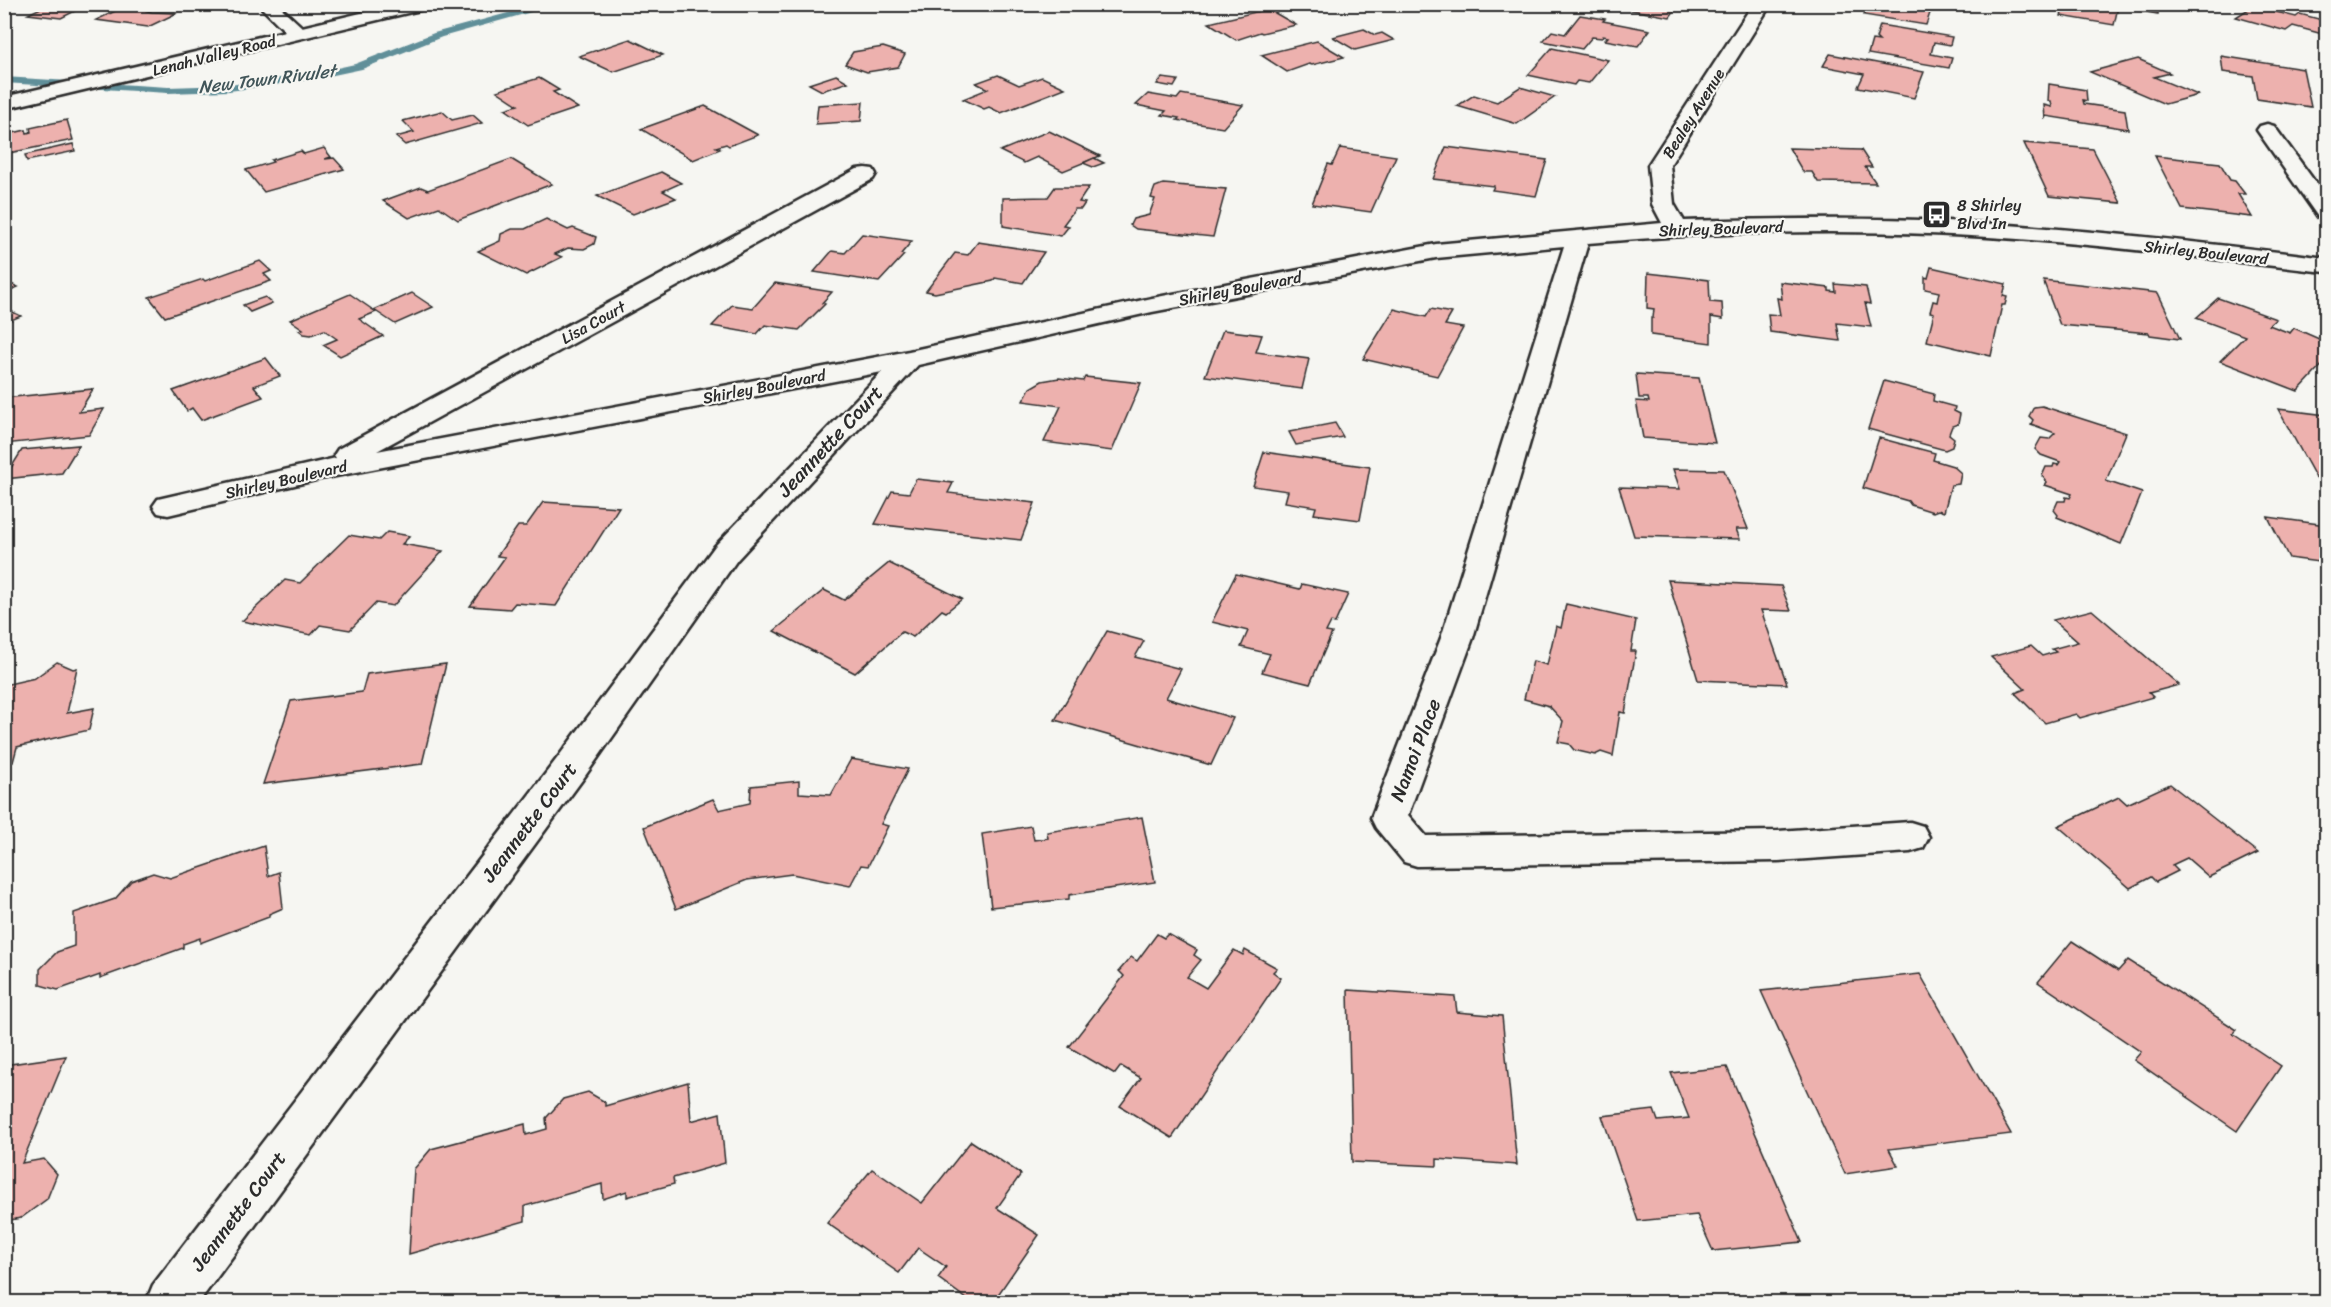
<svg xmlns="http://www.w3.org/2000/svg" width="2331" height="1307" font-family="Sriracha,sans-serif">
<style>
.lines{fill:none;stroke-linecap:round;stroke-linejoin:round}
.stream{fill:#608f99;fill-rule:evenodd}
.building{fill:#edb1ae;stroke:#2b2b2b;stroke-width:1.5}
.minor-casing{stroke:#2b2b2b;stroke-width:5}
.minor{fill:#f6f6f2;fill-rule:evenodd}
.labels{text-anchor:middle;stroke-width:4.5;stroke-linejoin:round;paint-order:stroke}
.far-street-label{font-size:16px;fill:#2b2b2b;stroke:#f6f6f2}
.far-poi-label{font-size:16px;fill:#2b2b2b;stroke:#f6f6f2;text-anchor:start}
.far-water-label{font-size:18px;font-style:italic;fill:#415559;stroke:#f6f6f2}
.street-label{font-size:20px;fill:#2b2b2b;stroke:#f6f6f2}
</style>
<rect width="100%" height="100%" fill="#f6f6f2"/>
<filter id="ink" filterUnits="userSpaceOnUse"><feTurbulence type="fractalNoise" baseFrequency=".0167" numOctaves="2"/><feDisplacementMap in="SourceGraphic" scale="12" xChannelSelector="R" yChannelSelector="G"/><feConvolveMatrix kernelMatrix="1 2 1 2 8 2 1 2 1" color-interpolation-filters="sRGB"/></filter>
<g filter="url(#ink)">
<g class="lines">
<polygon class="stream" points="541,4 560,4 442,37 362,69 310,80 229,91 168,93 4,83 4,77 168,87 229,85 310,74 355,64 434,33"/>
</g>
<g class="building">
<polygon points="49,4 89,4 61,18 28,14"/>
<polygon points="1617,4 1679,4 1670,17 1615,7"/>
<polygon points="1884,4 1933,4 1926,25 1864,15 1867,6 1888,10 1883,7"/>
<polygon points="2065,4 2159,4 2158,14 2118,7 2114,25 2061,16"/>
<polygon points="126,6 151,9 147,11 152,12 177,13 148,27 96,20"/>
<polygon points="2253,6 2296,17 2300,14 2326,21 2326,35 2293,26 2286,31 2236,17"/>
<polygon points="1268,9 1296,25 1262,33 1260,32 1236,40 1209,23"/>
<polygon points="1580,15 1605,19 1603,21 1650,30 1638,46 1605,40 1608,37 1603,36 1602,38 1592,37 1582,49 1543,41 1552,31 1565,34"/>
<polygon points="1880,25 1952,37 1950,45 1934,42 1931,54 1952,58 1949,68 1868,54 1872,40 1879,41 1876,38"/>
<polygon points="1364,29 1375,35 1382,33 1394,40 1355,50 1333,37"/>
<polygon points="630,39 663,55 613,72 579,56"/>
<polygon points="1317,41 1344,57 1312,65 1309,64 1287,72 1261,55"/>
<polygon points="883,47 905,54 898,67 867,72 845,64 853,52"/>
<polygon points="1552,48 1608,60 1589,83 1577,81 1574,85 1528,75"/>
<polygon points="1830,54 1924,72 1914,98 1858,87 1864,74 1823,66"/>
<polygon points="2221,56 2303,69 2311,107 2257,99 2253,76 2223,72"/>
<polygon points="2138,59 2170,73 2154,77 2198,95 2165,104 2090,72"/>
<polygon points="836,75 848,82 822,91 809,84"/>
<polygon points="998,75 1019,85 1042,77 1065,88 1001,113 989,107 984,109 963,99 988,89 976,83"/>
<polygon points="539,78 559,90 553,92 578,108 528,125 505,109 518,105 497,91"/>
<polygon points="1162,78 1178,80 1174,87 1157,84"/>
<polygon points="2049,84 2086,90 2087,101 2083,100 2084,104 2125,110 2128,129 2046,116 2045,119 2044,105 2052,107 2051,101 2048,101"/>
<polygon points="1520,87 1555,97 1517,124 1457,106 1474,95 1497,102"/>
<polygon points="1148,94 1177,99 1181,94 1243,105 1223,128 1177,120 1179,118 1162,115 1166,111 1136,105"/>
<polygon points="863,102 861,121 816,124 818,105"/>
<polygon points="705,106 758,135 729,146 726,144 716,147 720,149 693,160 641,129"/>
<polygon points="442,111 452,120 473,115 482,123 405,145 396,137 414,132 403,121"/>
<polygon points="67,120 73,140 4,154 4,135 26,130 27,133 31,132 30,128"/>
<polygon points="1049,131 1100,156 1063,171 1037,157 1024,163 1000,151"/>
<polygon points="2024,143 2093,149 2121,203 2049,196"/>
<polygon points="73,144 75,151 27,161 25,155"/>
<polygon points="1446,147 1547,160 1536,196 1492,190 1494,186 1433,179"/>
<polygon points="324,148 331,157 325,159 334,158 344,169 264,192 246,170 273,162 271,160 301,151 304,154"/>
<polygon points="1340,148 1396,156 1371,212 1312,204 1328,164 1332,165"/>
<polygon points="1789,148 1861,150 1872,167 1865,167 1876,183 1818,182 1812,172 1803,172"/>
<polygon points="2155,156 2220,163 2230,180 2235,181 2245,194 2238,194 2252,217 2182,209"/>
<polygon points="1094,158 1104,163 1093,167 1083,163"/>
<polygon points="511,159 552,184 458,220 439,207 409,218 383,201 421,187 428,190"/>
<polygon points="661,172 681,183 663,191 676,198 633,214 597,196"/>
<polygon points="1163,184 1226,189 1213,237 1136,229 1130,225 1133,219 1149,215 1155,199 1151,198 1155,187"/>
<polygon points="1055,187 1089,187 1079,202 1085,203 1081,209 1075,209 1063,225 1069,226 1061,236 1003,226 1003,198 1048,197"/>
<polygon points="546,219 568,230 573,228 596,237 594,244 584,249 568,248 555,254 562,257 526,275 478,251 500,241 501,234 512,229 525,229"/>
<polygon points="862,234 912,241 901,254 904,255 879,282 814,272 832,251 845,253"/>
<polygon points="978,242 1044,252 1023,283 995,278 993,281 935,293 926,291 955,253 968,255"/>
<polygon points="260,261 271,271 264,274 271,281 165,317 149,297 203,279 205,281"/>
<polygon points="1931,267 2006,284 2003,296 2007,297 2005,305 2002,305 1991,356 1927,341 1934,313 1930,312 1933,301 1937,302 1939,292 1925,289 1925,277 1928,278"/>
<polygon points="1648,273 1709,280 1710,302 1722,303 1723,319 1711,317 1711,343 1651,335 1651,318 1653,318 1654,309 1647,308"/>
<polygon points="2043,280 2158,293 2180,339 2150,335 2149,333 2060,325"/>
<polygon points="4,281 18,287 4,293"/>
<polygon points="1780,282 1829,288 1829,291 1836,292 1835,284 1866,287 1870,304 1865,303 1871,327 1837,323 1840,341 1770,332 1768,314 1780,315 1777,298 1782,299"/>
<polygon points="775,283 832,292 822,303 825,304 799,330 765,325 757,334 712,326 732,305 753,308"/>
<polygon points="412,293 433,307 395,324 374,310"/>
<polygon points="350,294 376,312 359,319 383,336 340,356 323,345 337,339 324,330 311,335 304,334 299,330 303,329 290,320"/>
<polygon points="265,297 272,303 250,312 243,305"/>
<polygon points="2218,298 2276,319 2269,325 2290,333 2294,328 2326,342 2326,361 2298,391 2220,361 2245,336 2196,318"/>
<polygon points="4,308 21,316 4,323"/>
<polygon points="1394,309 1426,317 1431,309 1452,313 1445,325 1463,328 1437,376 1363,359"/>
<polygon points="1223,330 1262,335 1256,352 1309,359 1302,389 1205,376"/>
<polygon points="266,358 280,376 254,386 263,397 201,420 192,408 187,411 173,391"/>
<polygon points="1636,374 1699,378 1715,443 1643,438 1636,401 1649,402 1648,398 1639,398"/>
<polygon points="1085,377 1141,383 1112,451 1044,442 1061,406 1023,401 1030,388 1042,381 1059,378 1083,381"/>
<polygon points="1884,381 1934,394 1933,401 1955,407 1954,411 1960,414 1958,424 1952,426 1949,434 1954,438 1952,447 1945,450 1868,429"/>
<polygon points="93,389 79,412 104,409 89,435 4,444 4,398"/>
<polygon points="2042,406 2126,433 2106,481 2142,493 2121,544 2057,517 2058,515 2054,510 2058,501 2065,501 2066,497 2070,498 2072,494 2045,485 2047,482 2042,476 2046,467 2053,467 2054,464 2058,465 2060,462 2041,455 2035,449 2041,438 2049,439 2055,433 2031,424 2033,420 2029,416 2034,407"/>
<polygon points="2278,409 2326,415 2326,480 2316,478"/>
<polygon points="1335,423 1343,437 1296,445 1289,432"/>
<polygon points="1879,438 1935,453 1933,460 1953,466 1961,473 1959,484 1951,485 1944,512 1938,510 1933,512 1911,505 1908,501 1863,488"/>
<polygon points="79,445 62,473 4,479 22,450"/>
<polygon points="1264,452 1370,467 1360,520 1314,514 1316,507 1285,502 1288,491 1253,486"/>
<polygon points="1673,469 1724,470 1748,529 1736,529 1740,539 1634,536 1619,487 1680,489"/>
<polygon points="916,479 953,483 948,493 1035,503 1021,540 875,524 892,491 909,493"/>
<polygon points="543,502 619,507 556,606 515,603 510,609 470,606 505,557 497,556 518,526 526,526"/>
<polygon points="2268,517 2326,525 2326,563 2289,558"/>
<polygon points="387,532 410,536 402,544 443,551 393,606 376,603 350,630 320,625 311,635 242,621 285,580 300,583 349,535 379,540"/>
<polygon points="889,563 962,599 946,612 942,610 913,637 902,632 855,673 774,631 824,590 844,600"/>
<polygon points="1236,574 1300,589 1302,584 1348,594 1335,623 1331,622 1326,632 1332,633 1310,684 1262,672 1270,654 1241,647 1248,631 1212,622"/>
<polygon points="1668,580 1781,586 1791,611 1761,610 1787,684 1698,680"/>
<polygon points="1566,604 1636,620 1631,651 1636,651 1625,713 1620,712 1613,756 1601,752 1595,755 1574,750 1569,744 1558,742 1563,721 1549,706 1524,699 1533,661 1547,665 1556,626 1561,628"/>
<polygon points="2092,610 2179,685 2149,693 2153,697 2080,718 2076,714 2045,723 2015,693 2025,689 1991,657 2031,646 2042,656 2056,652 2052,649 2078,642 2053,620"/>
<polygon points="1107,631 1144,641 1135,657 1181,669 1166,698 1233,718 1211,765 1055,720"/>
<polygon points="57,662 73,669 77,668 67,713 94,708 89,730 17,747 13,762 4,764 4,685 35,678"/>
<polygon points="446,664 422,764 263,784 291,701 362,692 367,674"/>
<polygon points="851,759 908,769 881,824 888,826 868,866 861,865 850,886 792,874 747,880 676,909 644,827 713,799 719,810 750,803 751,786 799,781 799,793 831,795"/>
<polygon points="2170,784 2258,853 2209,877 2187,858 2172,865 2178,871 2156,882 2151,877 2130,888 2058,826 2119,797 2127,804"/>
<polygon points="1142,817 1155,882 1069,895 1069,899 991,907 982,834 1031,826 1034,840 1048,838 1047,832"/>
<polygon points="264,846 268,876 279,872 283,908 269,914 269,917 200,943 200,938 183,944 183,948 100,978 100,975 58,990 40,985 40,969 57,952 74,946 74,913 115,899 131,881 153,873 170,878"/>
<polygon points="1157,934 1164,938 1168,934 1197,950 1194,955 1201,960 1187,977 1206,988 1234,950 1243,955 1245,950 1277,968 1273,972 1281,978 1172,1138 1120,1106 1141,1078 1121,1066 1115,1074 1069,1047 1124,976 1119,971 1131,957 1137,961"/>
<polygon points="2072,941 2118,971 2128,960 2237,1030 2233,1034 2281,1066 2237,1131 2134,1060 2141,1052 2038,982"/>
<polygon points="1920,974 2011,1134 1889,1149 1898,1166 1845,1174 1761,991"/>
<polygon points="1348,990 1455,997 1457,1012 1502,1016 1517,1165 1437,1159 1437,1166 1352,1162"/>
<polygon points="66,1056 22,1163 44,1159 57,1174 47,1199 21,1218 4,1221 4,1065"/>
<polygon points="1727,1067 1802,1242 1713,1251 1697,1215 1638,1221 1602,1116 1654,1110 1658,1121 1689,1118 1671,1073"/>
<polygon points="688,1082 691,1121 720,1113 725,1163 673,1178 674,1184 627,1197 627,1191 603,1199 602,1184 525,1206 525,1221 409,1254 414,1169 431,1149 525,1124 526,1135 547,1129 546,1118 563,1099 588,1092 605,1102 605,1106"/>
<polygon points="971,1141 1021,1174 997,1208 1039,1235 993,1302 971,1302 938,1278 946,1267 918,1248 899,1273 827,1223 872,1169 922,1203"/>
</g>
<g class="lines">
<defs>
<g id="minor">
<polygon points="258,4 277,4 302,27 399,4 432,4 424,9 4,109 4,97 285,31"/>
<path d="M1753,4H1771L1670,165L1674,204L1684,221C1772,219 1860,217 1947,221C2074,228 2201,242 2326,258V272C2236,262 2146,250 2055,242C1900,228 1743,229 1588,243L1473,638L1408,815L1426,836L1778,831L1910,822L1923,826L1929,837L1923,848L1910,852L1778,861L1417,866L1404,862L1376,828L1371,818L1441,638L1564,246L1436,258L1152,312L918,365L737,560L585,776L199,1302H146L153,1285L559,756L715,546L882,372L320,479L168,515L158,513L153,506L158,499L336,458L334,455L338,449L857,169L865,168L873,169L876,174L873,179L377,451L909,351L1152,298L1436,244L1662,223L1652,204L1648,165Z"/>
<polygon points="2267,124 2274,126 2326,197 2326,219 2318,217 2257,130 2260,126"/>
</g>
</defs>
<use href="#minor" class="minor-casing"/>
<use href="#minor" class="minor"/>
</g>
</g>
<defs>
<symbol id="bus-square" viewBox="-11 -11 22 22"><rect x="-9" y="-9" width="18" height="18" rx="4" fill="#2b2b2b" stroke="#f6f6f2"/><path d="M-5-6H5V4H4V6H2V4H-2V6H-4V4H-5ZM-3.5-4V0h7V-4ZM-3.5 1.2v1.5H-2V1.2ZM2 1.2v1.5H3.5V1.2Z" fill="#fff"/></symbol>
</defs>
<g fill-rule="evenodd">
<use href="#bus-square" x="1920" y="198" width="33" height="33"/>
</g>
<g class="labels">
<g class="far-street-label">
<text transform="translate(214 55) rotate(-14)" y="6">Lenah Valley Road</text>
<text transform="translate(1693 113) rotate(-58)" y="6">Bealey Avenue</text>
<text transform="translate(1721 228) rotate(-2)" y="6">Shirley Boulevard</text>
<text transform="translate(2206 252) rotate(6)" y="6">Shirley Boulevard</text>
<text transform="translate(1240 288) rotate(-11)" y="6">Shirley Boulevard</text>
<text transform="translate(593 322) rotate(-29)" y="6">Lisa Court</text>
<text transform="translate(764 386) rotate(-11)" y="6">Shirley Boulevard</text>
<text transform="translate(286 479) rotate(-13)" y="6">Shirley Boulevard</text>
</g>
<g class="far-poi-label">
<text x="1957" y="211">8 Shirley<tspan x="1957" dy="18">Blvd In</tspan></text>
</g>
<g class="far-water-label">
<text transform="translate(267 79) rotate(-7)" y="6">New Town Rivulet</text>
</g>
<g class="street-label">
<text transform="translate(830 441) rotate(-47)" y="7">Jeannette Court</text>
<text transform="translate(1415 750) rotate(-69)" y="7">Namoi Place</text>
<text transform="translate(529 822) rotate(-53)" y="7">Jeannette Court</text>
<text transform="translate(238 1211) rotate(-53)" y="7">Jeannette Court</text>
</g>
</g>
<rect width="2331" height="1307" fill="none" stroke="#f6f6f2" stroke-width="24"/>
<rect x="12" y="12" width="2307" height="1283" fill="none" stroke="#2b2b2b" stroke-width="2" filter="url(#ink)"/>
</svg>
